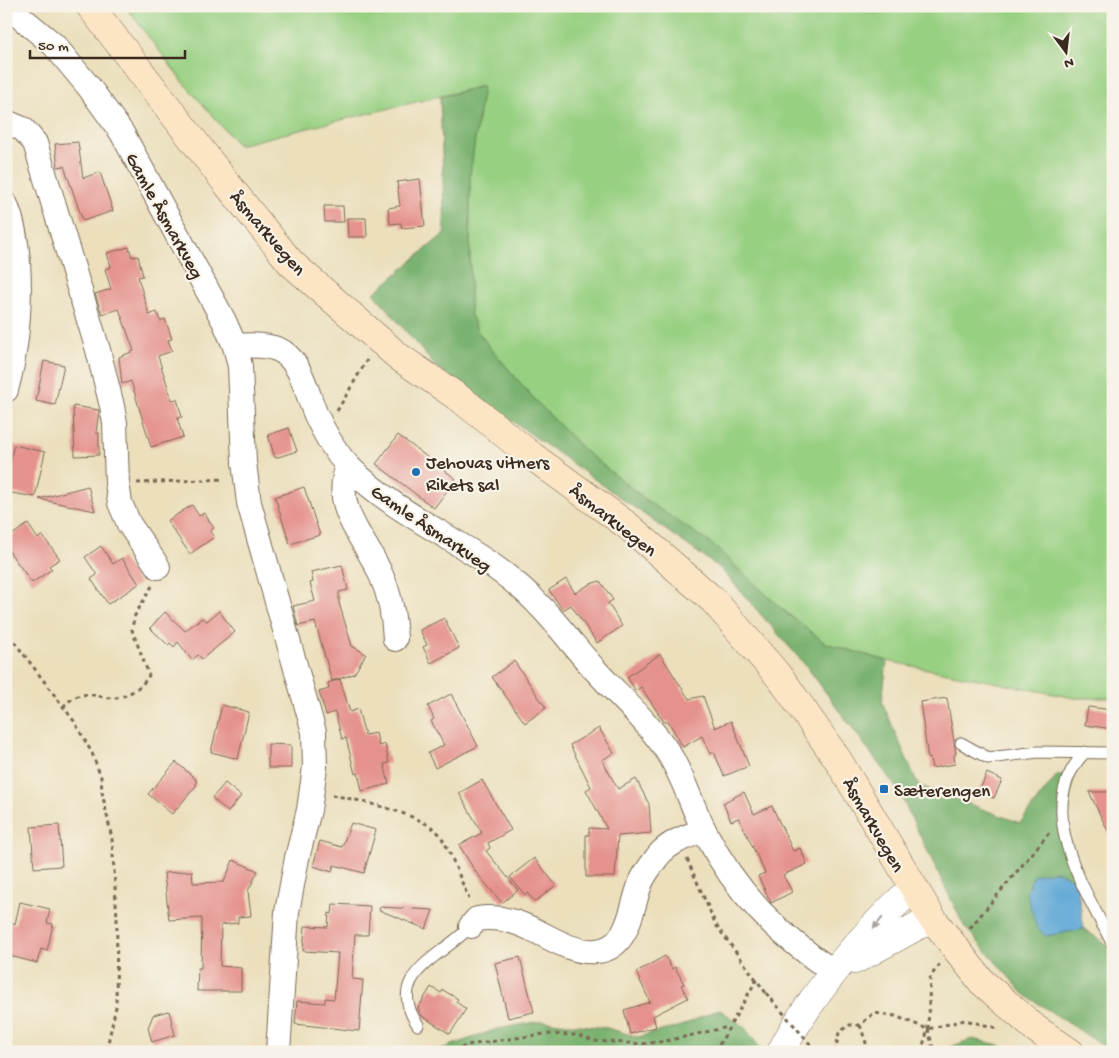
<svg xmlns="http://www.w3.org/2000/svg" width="1119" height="1058" font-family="'Gochi Hand',sans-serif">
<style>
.green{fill:#98d082;stroke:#6a7d50}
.forest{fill:#7ab270;stroke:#5a6e47}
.water{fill:#5ea8d6;stroke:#4c697a}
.building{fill:#e5928d}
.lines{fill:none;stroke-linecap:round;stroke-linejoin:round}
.service-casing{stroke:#796955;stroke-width:13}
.minor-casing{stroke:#796955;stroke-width:26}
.tertiary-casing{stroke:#796955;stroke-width:29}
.secondary-casing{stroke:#796955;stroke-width:29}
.path{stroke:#796955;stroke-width:3;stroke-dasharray:4 4;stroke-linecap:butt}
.service{stroke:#fff;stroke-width:11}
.minor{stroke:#fff;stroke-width:24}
.tertiary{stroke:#fff;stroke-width:28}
.secondary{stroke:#fce5c4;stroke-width:28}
.path-bridge{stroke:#796955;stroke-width:3;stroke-dasharray:4 4;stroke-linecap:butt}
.oneway{fill:#a79f9a}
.poi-dot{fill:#1f6fb2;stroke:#f7f3e8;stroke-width:2}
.labels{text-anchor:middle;stroke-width:4.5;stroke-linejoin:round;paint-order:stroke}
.street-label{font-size:19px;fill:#3b2a1e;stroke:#f7f3e8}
.poi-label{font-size:19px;fill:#3b2a1e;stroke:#f7f3e8;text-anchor:start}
</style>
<rect width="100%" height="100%" fill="#f7f3e8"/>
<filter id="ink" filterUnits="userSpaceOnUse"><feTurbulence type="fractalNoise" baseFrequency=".02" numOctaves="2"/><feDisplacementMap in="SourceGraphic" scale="10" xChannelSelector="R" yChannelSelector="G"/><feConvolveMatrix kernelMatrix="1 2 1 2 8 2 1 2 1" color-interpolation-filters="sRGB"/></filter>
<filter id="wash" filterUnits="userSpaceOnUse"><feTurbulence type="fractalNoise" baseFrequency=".0096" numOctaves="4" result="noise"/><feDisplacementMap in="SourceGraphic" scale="20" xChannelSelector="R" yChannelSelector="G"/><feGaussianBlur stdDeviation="1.12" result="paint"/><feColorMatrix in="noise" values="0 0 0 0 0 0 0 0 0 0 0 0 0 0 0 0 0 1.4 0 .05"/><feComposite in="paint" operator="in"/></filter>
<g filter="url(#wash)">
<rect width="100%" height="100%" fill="#ebdfbc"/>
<polygon class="green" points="125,6 1113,6 1113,698 1074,698 887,661 825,643 585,451 534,399 493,351 478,332 470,313 470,174 482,86 238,145 183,82"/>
<g class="forest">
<polygon points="483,86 470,174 470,313 478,332 493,351 534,399 585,451 646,500 713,545 785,612 825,643 887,661 882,702 918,785 1020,823 1057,775 1074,774 1066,822 1076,880 1046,936 1084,929 1113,949 1113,1052 1024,994 964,926 898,790 807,667 721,569 435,366 374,293 445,233 440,97"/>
<polygon points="719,1009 745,1028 763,1052 433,1052 497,1029 542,1021 607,1028 638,1037 681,1026"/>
<polygon points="972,1039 999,1045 1000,1052 947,1052 948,1048"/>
</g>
<polygon class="water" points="1055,871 1076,880 1084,929 1046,936 1037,928 1026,892 1034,875"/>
<g id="blocks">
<g class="building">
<polygon points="78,142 83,178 100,172 113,211 83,221 64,166 58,167 55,144"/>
<polygon points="420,179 425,226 402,228 401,223 390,224 388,208 400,206 397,182"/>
<polygon points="324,206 343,206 344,222 325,222"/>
<polygon points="347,218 366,218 367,237 348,237"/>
<polygon points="129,247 132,257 138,256 143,276 138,277 149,315 157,312 160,321 165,319 172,339 168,340 172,351 158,356 172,400 177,399 182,417 177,418 183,437 151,447 131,381 122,384 119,357 134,351 119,309 102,314 95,294 111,289 105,269 111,267 107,253"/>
<polygon points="44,361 64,365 55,405 36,401"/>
<polygon points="73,406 99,410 96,433 99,433 99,455 75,456"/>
<polygon points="289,428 297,451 275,458 268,435"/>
<polygon points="398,435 456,479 434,508 376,464"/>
<polygon points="14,445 45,452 35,497 6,492 6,478"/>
<polygon points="88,486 95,511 39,499"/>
<polygon points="304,487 320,535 290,544 275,497"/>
<polygon points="192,505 199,516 204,513 214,528 210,531 214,537 190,554 167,521"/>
<polygon points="28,524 38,539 42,535 60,559 49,566 52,569 32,583 6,547 6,539"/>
<polygon points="101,546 113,564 122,558 139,584 108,604 91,579 97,575 85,557"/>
<polygon points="342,565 348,590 339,592 339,603 352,646 366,654 354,674 332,681 315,622 298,626 293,606 315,601 310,583 313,582 311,572"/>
<polygon points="566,579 575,593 590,584 600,581 613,600 608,603 622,626 597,643 571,605 563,610 549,590"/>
<polygon points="219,611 235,632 202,659 198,655 192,660 178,642 174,647 170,643 168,645 150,628 165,612 185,631 202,618 207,621"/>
<polygon points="444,618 459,648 431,663 423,647 427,645 420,630"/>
<polygon points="660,654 689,699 703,696 715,728 731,721 749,766 724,776 714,752 710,754 702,736 683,747 668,721 664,722 641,687 636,691 627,677"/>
<polygon points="514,661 546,708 525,723 492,677"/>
<polygon points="340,679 350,712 358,709 365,735 376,733 379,746 385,744 389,763 384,764 389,784 362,791 358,773 355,774 346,738 342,739 335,712 326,715 319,692 329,689 328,683"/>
<polygon points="451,694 478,746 435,768 428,753 444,745 431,721 434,719 428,706"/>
<polygon points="947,698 956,754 954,755 955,764 932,768 930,758 928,759 920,702"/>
<polygon points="222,705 249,712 238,759 211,752"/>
<polygon points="1088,707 1113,710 1113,729 1085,725"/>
<polygon points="599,728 614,753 602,760 618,789 636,779 649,804 651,833 618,836 615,877 586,877 586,835 589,835 589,828 607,829 586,790 591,787 570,745"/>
<polygon points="268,744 291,745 291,768 268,768"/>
<polygon points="176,762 196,779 196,786 172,814 148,794"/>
<polygon points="987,773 1002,780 994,798 979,792"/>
<polygon points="482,780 511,830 488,843 490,848 486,851 518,890 502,903 475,871 459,845 482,833 459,793"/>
<polygon points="225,783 241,796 228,812 212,798"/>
<polygon points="744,792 754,814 772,806 793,851 800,848 807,864 783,875 792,892 771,903 758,876 765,873 739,818 731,821 723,803"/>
<polygon points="1089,792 1113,792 1113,841"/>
<polygon points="351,823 376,830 364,873 334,865 332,872 313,866 320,841 342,847"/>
<polygon points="59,825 62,866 34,868 31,827"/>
<polygon points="534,858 556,885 535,902 527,893 525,895 510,877"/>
<polygon points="233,860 258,871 248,891 251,916 238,917 238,923 221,925 220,966 241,968 241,991 197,991 198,968 201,968 202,918 169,920 164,873 192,871 193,883 224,882"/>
<polygon points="20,902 50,909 47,923 53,924 47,951 41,949 37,963 6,955 6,943 11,922 15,924"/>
<polygon points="333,904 370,906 368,935 355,935 352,979 363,980 359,1031 295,1024 297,1001 325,1003 325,998 334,999 338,953 303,951 305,926 328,927 329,913 332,914"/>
<polygon points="380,907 433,910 426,929 379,910"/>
<polygon points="665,956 672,969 675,967 684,984 681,985 688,998 653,1016 656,1027 630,1034 624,1010 650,1002 636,972"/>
<polygon points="520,957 534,1012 508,1018 495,963"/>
<polygon points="431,987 441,993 443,990 458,999 456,1002 466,1009 450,1034 422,1016 418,1008"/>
<polygon points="169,1011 175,1035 152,1042 148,1028 153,1015"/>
</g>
</g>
</g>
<g filter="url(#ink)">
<use href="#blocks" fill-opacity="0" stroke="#796955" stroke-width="1"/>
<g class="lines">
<defs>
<g id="service">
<polyline points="961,743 988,758 1038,752 1113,753"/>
<path d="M1085,752C1031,809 1084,887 1113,945"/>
<path d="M418,1025C383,975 442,957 471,926"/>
</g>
<g id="minor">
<path d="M7,6L54,45L89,87L122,133L224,321L235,346C250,345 271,344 283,352C303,366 307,395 316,415C325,434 335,453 350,468C406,524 486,548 539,605C560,626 577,651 598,673C622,699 650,724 669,754C684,778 692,807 705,832C736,893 777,934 834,972"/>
<polyline points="6,122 23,129 35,143 98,350 112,406 115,423 117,483 120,503 129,524 158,567"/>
<path d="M6,205C26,253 20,340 6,390"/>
<polyline points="235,346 240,366 244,462 249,503 314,732 315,767 309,810 297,858 287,912 278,1052"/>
<path d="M348,466C331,509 365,537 381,575C390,595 394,617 395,639"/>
<path d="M471,926L477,919C528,911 557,955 596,951C630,949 631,906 641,882C645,873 652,864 658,856C669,842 688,836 704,830"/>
</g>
<g id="tertiary">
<polyline points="855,960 932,918"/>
<path d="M781,1052C809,996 866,930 913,888"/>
</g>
<polyline id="secondary" points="90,6 227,184 291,263 399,357 462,400 532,456 628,526 714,601 782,680 838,760 932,918 982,982 1036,1029 1070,1052"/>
</defs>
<use href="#service" class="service-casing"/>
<use href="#minor" class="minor-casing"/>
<use href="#tertiary" class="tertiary-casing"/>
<use href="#secondary" class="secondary-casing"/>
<g class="path">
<polyline points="337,411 367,360"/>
<polyline points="137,483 224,479"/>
<polyline points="6,628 10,636 74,721 92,753 101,777 102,792 112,839 117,919 116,1007 106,1052"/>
<path d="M63,707C79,689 90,695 110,698C124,700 144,686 149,675L132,630L134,617L152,586"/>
<path d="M332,795C358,800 424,814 440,835C450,850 461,881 469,899"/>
<polyline points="687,859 716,925 766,993"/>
<polyline points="970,928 1049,833"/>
<polyline points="860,1025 869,1052"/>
<polyline points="928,1029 934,1052"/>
<polyline points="454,1052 467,1045 544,1034 575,1035 595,1041 642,1044 666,1041 728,1027"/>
<polyline points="715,1052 757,979"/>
<polyline points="835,1052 839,1033 848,1025 860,1025 874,1013 895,1016 928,1029 965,1020 997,1028"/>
<polyline points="921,1052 928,1029 930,977 940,964"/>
</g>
<use href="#service" class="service"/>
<use href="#minor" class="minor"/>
<use href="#tertiary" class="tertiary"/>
<use href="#secondary" class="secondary"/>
<polyline class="path-bridge" points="766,993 817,1052"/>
</g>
<defs><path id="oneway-solid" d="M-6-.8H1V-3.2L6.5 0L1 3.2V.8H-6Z" transform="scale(1.25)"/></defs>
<use class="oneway" href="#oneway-solid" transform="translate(878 923) rotate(130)"/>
</g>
<g class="poi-dot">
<circle cx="416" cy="472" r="5"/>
<rect x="879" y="784" width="10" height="10" rx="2.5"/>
</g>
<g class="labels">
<g class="street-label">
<text transform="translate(166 215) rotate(61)" y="7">Gamle Åsmarkveg</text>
<text transform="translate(269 232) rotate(49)" y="7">Åsmarkvegen</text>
<text transform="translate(614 519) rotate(38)" y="7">Åsmarkvegen</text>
<text transform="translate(432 527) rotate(34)" y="7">Gamle Åsmarkveg</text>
<text transform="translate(875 824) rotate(60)" y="7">Åsmarkvegen</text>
</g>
<g class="poi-label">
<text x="426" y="468">Jehovas vitners<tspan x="426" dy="22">Rikets sal</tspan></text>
<text x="894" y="796">Sæterengen</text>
</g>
</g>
<rect width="1119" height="1058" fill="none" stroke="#f7f3e8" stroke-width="25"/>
<g transform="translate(1066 52) rotate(165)" stroke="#f7f3e8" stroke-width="4" paint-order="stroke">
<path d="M0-4L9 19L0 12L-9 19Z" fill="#3b2a1e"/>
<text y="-8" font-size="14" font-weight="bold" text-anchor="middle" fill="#3b2a1e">N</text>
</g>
<path d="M30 50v8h155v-8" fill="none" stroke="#3b2a1e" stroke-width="2.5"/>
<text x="38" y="50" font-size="15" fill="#3b2a1e" stroke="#f7f3e8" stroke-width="4" paint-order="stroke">50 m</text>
</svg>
